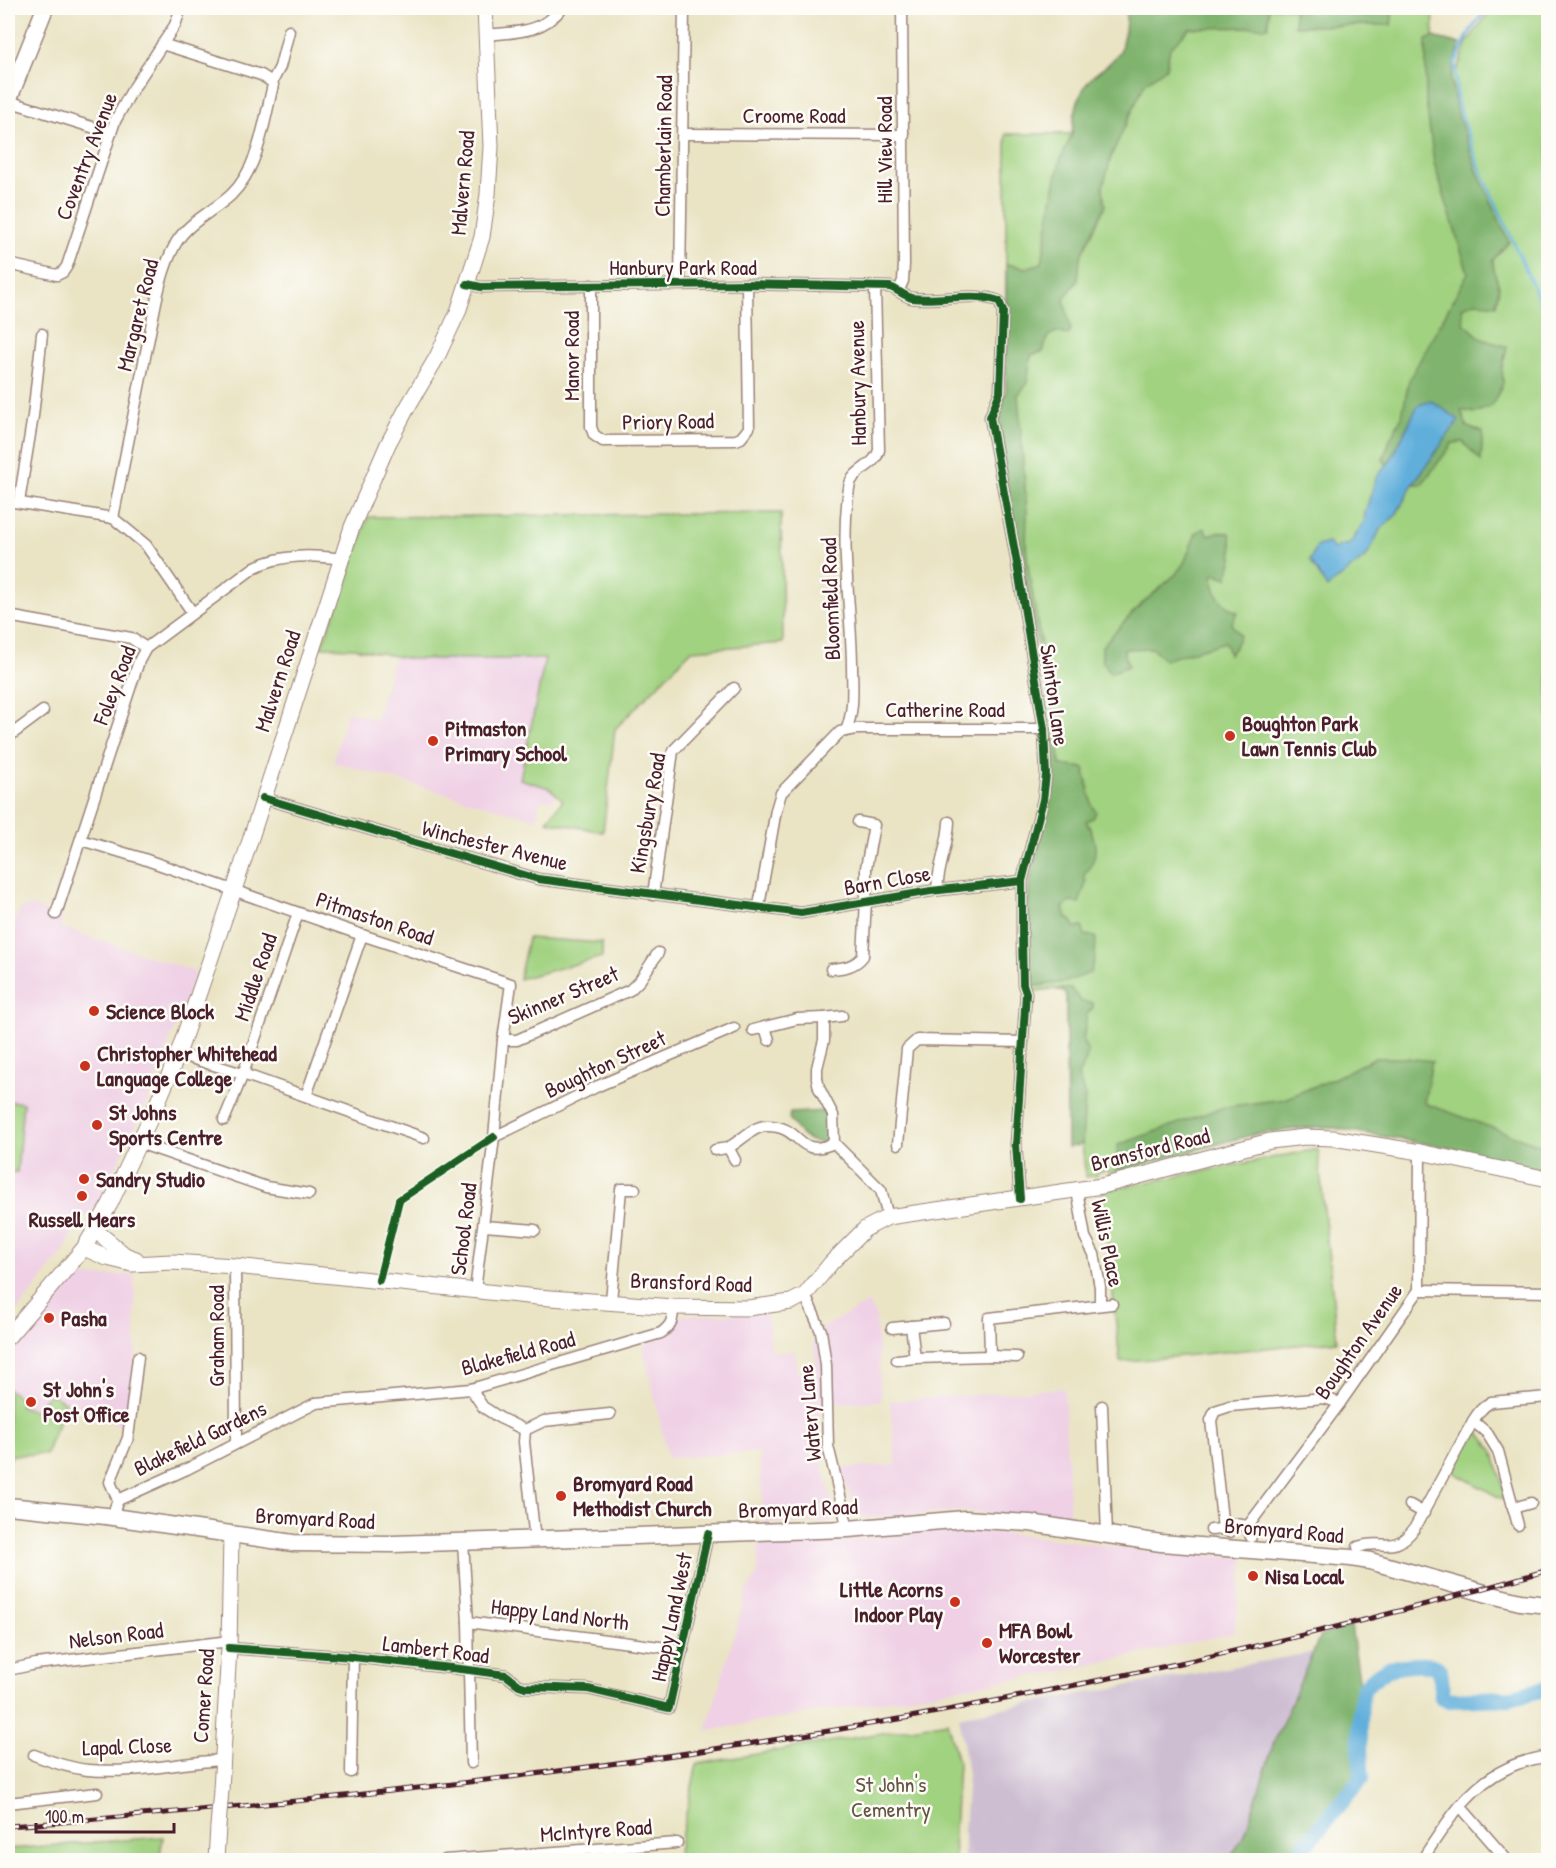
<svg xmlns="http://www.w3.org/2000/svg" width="1556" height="1868" font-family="'Patrick Hand',sans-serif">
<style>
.built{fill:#efd0e5}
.industrial{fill:#cdbed2}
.green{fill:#a1d280;stroke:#767856;stroke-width:1.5}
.forest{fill:#80b46e;stroke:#656a4c;stroke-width:1.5}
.water{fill:#61afdb;stroke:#566783;stroke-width:1.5}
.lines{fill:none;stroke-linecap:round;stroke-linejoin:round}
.stream{stroke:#61afdb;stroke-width:3}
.river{stroke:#61afdb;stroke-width:16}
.street-casing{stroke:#9a8278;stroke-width:13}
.secondary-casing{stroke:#9a8278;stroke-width:17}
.primary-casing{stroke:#9a8278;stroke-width:19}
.street{stroke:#fff;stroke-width:10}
.secondary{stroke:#fff;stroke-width:15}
.primary{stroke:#fff;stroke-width:16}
.rail-casing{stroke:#4a1f2b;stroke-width:5}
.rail{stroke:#fdfcf7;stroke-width:3;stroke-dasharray:9;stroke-linecap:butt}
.secondary-bridge-casing{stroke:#9a8278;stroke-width:17;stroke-linecap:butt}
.secondary-bridge{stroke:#fff;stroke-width:15}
.cycleway-casing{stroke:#fdfcf7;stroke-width:11}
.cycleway{stroke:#1b5e20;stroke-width:8}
.poi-dot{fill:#c8321e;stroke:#fdfcf7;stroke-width:2}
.labels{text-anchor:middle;stroke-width:5;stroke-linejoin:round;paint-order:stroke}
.street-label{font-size:22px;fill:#4a1f2b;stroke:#fdfcf7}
.poi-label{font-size:22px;font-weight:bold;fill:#4a1f2b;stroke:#fdfcf7;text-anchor:start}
.park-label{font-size:22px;fill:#645544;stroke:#fdfcf7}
</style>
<rect width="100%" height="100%" fill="#fdfcf7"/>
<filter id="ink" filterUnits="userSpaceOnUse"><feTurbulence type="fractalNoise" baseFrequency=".0167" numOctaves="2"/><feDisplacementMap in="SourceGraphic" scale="12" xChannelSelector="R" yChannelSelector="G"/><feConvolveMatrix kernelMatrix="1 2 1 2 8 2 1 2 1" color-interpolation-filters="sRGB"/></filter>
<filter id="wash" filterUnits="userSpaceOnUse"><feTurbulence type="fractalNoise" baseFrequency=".008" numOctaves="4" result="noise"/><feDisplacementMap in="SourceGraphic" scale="24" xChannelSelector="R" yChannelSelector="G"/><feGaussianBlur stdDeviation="1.35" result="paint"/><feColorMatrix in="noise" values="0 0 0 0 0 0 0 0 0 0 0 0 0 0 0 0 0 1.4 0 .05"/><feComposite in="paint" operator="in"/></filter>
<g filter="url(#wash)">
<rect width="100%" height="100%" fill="#eae4c5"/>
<g class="built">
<polygon points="394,657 410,659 545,659 549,788 556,794 554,800 540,800 536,819 333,762 347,711 376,720"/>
<polygon points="30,906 63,916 60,927 196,972 145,1107 96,1208 79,1221 63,1253 8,1322 8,931 21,909"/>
<polygon points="134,1274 136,1355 126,1427 89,1415 52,1394 36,1411 19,1406 21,1400 8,1389 8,1345 70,1278"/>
<polygon points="868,1303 876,1317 881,1401 819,1404 821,1458 835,1513 832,1522 764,1523 759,1452 668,1458 643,1346 676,1327 681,1315 767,1314 772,1352 795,1351 797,1372 817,1372 813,1333"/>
<polygon points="1064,1388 1070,1522 965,1511 867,1518 856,1514 841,1468 896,1465 890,1401"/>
<polygon points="965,1528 1170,1554 1244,1557 1234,1633 1068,1670 706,1731 747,1591 758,1574 758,1544 810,1543"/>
</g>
<polygon class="industrial" points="1315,1652 1273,1745 1245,1834 1229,1860 964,1860 964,1831 968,1774 959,1716"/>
<g class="green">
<path d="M1127,8H1434L1433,37L1460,44L1453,62L1457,70L1467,42L1485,18L1489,8H1548V1173L1451,1148L1335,1128L1312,1127L1255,1134L1110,1173L1106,1170L1098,1172L1097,1175L1086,1177L1082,1145L1067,1147L1066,994C1056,985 1042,991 1031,992L1029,987L1026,936L1029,885L1048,801L1052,772V747L1045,690L995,416L1006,392V134H1072C1074,113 1079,90 1095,75C1103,67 1113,63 1119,53C1127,42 1126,21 1127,8Z"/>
<polygon points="781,513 783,643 692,650 615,729 603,832 547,821 563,800 549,788 520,779 545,659 410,659 354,648 321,647 341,597 368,517"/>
<polygon points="528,938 602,943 602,957 519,979"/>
<polygon points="8,1101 23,1103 17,1172 8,1172"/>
<polygon points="1318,1149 1337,1341 1120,1362 1102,1191"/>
<polygon points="8,1389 22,1400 20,1406 36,1411 43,1400 51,1394 66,1403 46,1454 12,1455 8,1464"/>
<polygon points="1478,1432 1493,1450 1506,1498 1502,1499 1453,1472 1473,1434"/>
<polygon points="947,1722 958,1762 954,1832 955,1860 676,1860 697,1764"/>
<polygon points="163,1837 159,1860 8,1860 8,1849"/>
</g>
<g class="forest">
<path d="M1127,8H1269L1268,27L1190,28L1170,48L1166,68L1145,83L1112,154L1103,187L1105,206L1080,258L1078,280L1064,299L1071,331L1068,335L1056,332L1048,336L1043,352L1031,355L1027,384L1018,395L1027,513L1026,544L1028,567L1045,668L1058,730L1060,765L1084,768L1092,805L1096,812L1093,818L1086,821C1097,840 1100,857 1084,875L1086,883L1079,903L1070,902L1063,908L1067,918L1072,921L1075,927H1082L1085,935L1096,937L1095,957L1090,973L1066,982L1029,987L1026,936L1029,885L1048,801L1052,772V747L1045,690L995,416L1006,392V264L1026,268L1042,263L1054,188L1060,161L1072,134L1074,117L1078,101L1085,86L1093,76L1108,65L1120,52L1125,31Z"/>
<polygon points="1294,8 1393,8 1391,25 1295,26"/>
<polygon points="1433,37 1460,44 1451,78 1456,109 1477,170 1509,242 1493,260 1494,270 1499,287 1496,305 1476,302 1462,307 1464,323 1482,339 1507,347 1502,367 1503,383 1492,406 1475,413 1461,410 1467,427 1483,432 1481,461 1463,442 1453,443 1422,484 1413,484 1458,420 1418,406 1392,458 1387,464 1383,460 1390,439 1402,416 1409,380 1468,273 1434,163 1426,101 1426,40"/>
<path d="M1204,528L1209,535L1218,532L1230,533L1233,558L1227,578L1214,573C1210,590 1222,607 1238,612L1231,624L1240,635L1234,649L1229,654L1225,642L1164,660L1153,648L1124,649L1125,657L1129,666L1110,673L1102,661V646L1139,606L1176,574L1184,563L1196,533Z"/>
<polygon points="1059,989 1071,989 1082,1002 1093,1003 1093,1008 1087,1014 1083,1041 1088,1052 1085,1063 1078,1075 1085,1096 1082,1145 1067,1147 1066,994"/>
<polygon points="1374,1058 1407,1058 1432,1061 1424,1103 1548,1148 1548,1173 1451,1148 1335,1128 1312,1127 1255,1134 1116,1171 1118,1145 1224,1107 1284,1099 1335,1078"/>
<path d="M825,1111L826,1141C808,1146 797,1132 789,1118L790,1113Z"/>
<polygon points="1351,1626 1362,1699 1360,1763 1362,1778 1299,1853 1299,1860 1229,1860 1245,1834 1273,1745 1320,1636"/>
</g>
<polygon class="water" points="1432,401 1459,420 1413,484 1396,515 1380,530 1367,556 1327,588 1310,560 1317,546 1328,543 1335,550 1339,546 1350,544 1364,522 1365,513 1376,478 1392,458 1418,405"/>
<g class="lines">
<polyline class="stream" points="1487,8 1469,33 1455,63 1457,102 1479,166 1548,319"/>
<path class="river" d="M1298,1860L1299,1853L1362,1778C1360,1763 1358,1701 1364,1689C1367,1683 1382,1671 1389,1669C1399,1666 1432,1661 1439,1669C1443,1676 1441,1689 1442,1697L1448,1700L1510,1698L1548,1688"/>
</g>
</g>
<g filter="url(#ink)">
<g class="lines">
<defs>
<g id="street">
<path d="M486,35C517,32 542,33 562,8"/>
<polyline points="272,82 280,67 289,31"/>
<polyline points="8,101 111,133"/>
<polyline points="683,134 904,135"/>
<polyline points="8,264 57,275 63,272 67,266 115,121 131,92 175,25 181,8"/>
<path d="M467,284L481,287L747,284L890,287C898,290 904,296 912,298C940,302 971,291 999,301L1003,311L1000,392L990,417L1016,558L1044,729L1046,775L1043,800L1022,881V936L1023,984L1026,993L1016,1145L1020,1199"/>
<polyline points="680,284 684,8"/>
<polyline points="591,285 591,427 594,435 603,441 736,440 741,438 749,428 747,284"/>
<polyline points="899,290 903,281 904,264 902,8"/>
<polyline points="8,501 113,518 146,545 192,612"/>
<polyline points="19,502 33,416 42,334"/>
<path d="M113,518C124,463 135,407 146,352C154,316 158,275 176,243C188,222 214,211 231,195C259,168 264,121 273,85L272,82L261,75L162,44"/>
<polyline points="8,616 131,638 146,648"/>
<path d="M846,731C855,708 852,687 852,663C851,605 840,545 849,488C851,469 875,468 879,450L875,287"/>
<polyline points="8,737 43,711"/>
<polyline points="263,798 538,879 801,913 931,891 1022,881"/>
<polyline points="81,840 141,858 362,935 511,984 503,1040 494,1137 475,1291"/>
<path d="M937,890C938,866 948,846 949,822"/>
<polyline points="653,895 673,751 734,688"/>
<polyline points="759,906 776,810 781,793 840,732 856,729 1044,729"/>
<path d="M56,914L139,661L146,648L255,567C283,554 312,555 342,559"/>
<path d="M831,969C843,968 855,967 863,956L866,900V868L874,825L858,822"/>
<polyline points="824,1018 842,1016"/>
<polyline points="765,1027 769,1040"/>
<polyline points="753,1030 797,1019 824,1018 824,1040 817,1068 817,1078 819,1088 833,1115 834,1143 881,1190 888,1217"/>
<polyline points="503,1040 517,1040 630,990 640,980 658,953"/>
<polyline points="178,1054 243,1074 424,1138"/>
<polyline points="306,1096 362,935"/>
<polyline points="224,1120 243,1074 298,913"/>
<polyline points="494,1137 598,1086 734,1028"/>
<polyline points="139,1143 266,1187 309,1194"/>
<polyline points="898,1144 907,1049 917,1040 1023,1042"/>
<polyline points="728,1147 735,1160"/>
<path d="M715,1150C719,1149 725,1149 729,1147C740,1142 753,1126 766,1126C804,1125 795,1160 834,1143"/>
<polyline points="1077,1190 1085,1237 1094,1254 1100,1287 1100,1304"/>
<polyline points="484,1226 535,1230"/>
<polyline points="235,1266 236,1442"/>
<polyline points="1419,1290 1548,1292"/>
<polyline points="805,1295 821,1331 826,1365 828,1446 848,1529"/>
<polyline points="611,1301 621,1189 635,1189"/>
<polyline points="911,1326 915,1358 990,1356 989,1318 1112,1304"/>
<polyline points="892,1328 944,1323"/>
<polyline points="990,1356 1017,1357"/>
<polyline points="897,1360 915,1358"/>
<polyline points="471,1389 483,1407 500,1418 525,1430 524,1442 535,1540"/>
<polyline points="1102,1406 1107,1535"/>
<polyline points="1473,1421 1487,1433 1498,1451 1518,1525"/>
<polyline points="525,1430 544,1421 610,1414"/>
<polyline points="118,1500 110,1482 128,1438 138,1357"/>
<polyline points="1410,1505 1424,1513"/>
<polyline points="1513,1508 1531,1503"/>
<path d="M114,1517L115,1508L118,1500L187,1469L316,1403L471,1389L661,1333C672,1325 673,1320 673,1307"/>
<polyline points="1235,1524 1248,1526 1251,1537"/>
<polyline points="1248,1526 1340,1403 1419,1290 1420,1152"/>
<polyline points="1223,1529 1211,1420 1215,1411 1230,1406 1324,1398 1340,1403"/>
<polyline points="1211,1530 1223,1529 1230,1532"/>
<polyline points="463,1542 468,1622 471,1763"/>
<path d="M1358,1547C1384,1538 1392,1556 1414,1529L1473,1421C1478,1413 1482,1407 1491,1402L1548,1397"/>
<polyline points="468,1622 683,1650"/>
<polyline points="229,1648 353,1657 469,1670 506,1675 519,1685 525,1687 588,1689 669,1708 708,1534"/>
<polyline points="8,1670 36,1664 230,1641"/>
<path d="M34,1755C52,1762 69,1768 88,1770C133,1774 177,1763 221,1760"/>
<polyline points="351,1772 353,1657"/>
<polyline points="8,1803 97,1793"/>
<polyline points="1460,1806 1507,1860"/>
<polyline points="445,1860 677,1843"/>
<path d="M1422,1860C1445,1825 1468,1786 1508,1768C1520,1761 1535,1759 1548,1756"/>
</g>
<g id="secondary">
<polyline points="95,1230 125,1255 136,1259"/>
<polyline points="84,1248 107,1258 132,1264 172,1262 235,1266 537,1297 673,1307 748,1308 791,1302 805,1295 831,1263 865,1229 888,1217 1102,1186 1270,1141 1305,1137 1333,1138 1420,1152 1548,1179"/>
<polyline points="8,1337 84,1248 110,1204 157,1104 178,1054 234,890 352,527 388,444 407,408 437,357 458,312 482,237 488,194 491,146 485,8"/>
<polyline points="221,1790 229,1648 231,1535"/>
<polyline points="216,1860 218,1827"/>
</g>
<g id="primary">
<polyline points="8,101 45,8"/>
<polyline points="8,1506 106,1516 293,1543 393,1544 848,1529 965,1519 1030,1523 1161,1543 1351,1558 1370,1561 1488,1594 1520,1602 1548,1605"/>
</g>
</defs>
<use href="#street" class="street-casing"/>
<use href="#secondary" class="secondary-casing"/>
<use href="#primary" class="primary-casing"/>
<use href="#street" class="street"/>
<use href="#secondary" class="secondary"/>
<use href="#primary" class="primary"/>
<defs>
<path id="rail" d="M8,1826C68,1822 128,1816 188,1811C428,1790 667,1760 905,1718C1122,1678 1337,1632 1548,1570"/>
</defs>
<use href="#rail" class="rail-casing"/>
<use href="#rail" class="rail"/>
<defs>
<polyline id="secondary-bridge" points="218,1827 221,1790"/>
</defs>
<use href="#secondary-bridge" class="secondary-bridge-casing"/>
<use href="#secondary-bridge" class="secondary-bridge"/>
<defs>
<g id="cycleway">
<path d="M467,284L481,287L747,284L890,287C898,290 904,296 912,298C940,302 971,291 999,301L1003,311L1000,392L990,417L1016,558L1044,729L1046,775L1043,800L1022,881V936L1023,984L1026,993L1016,1145L1020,1199"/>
<polyline points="263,798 538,879 801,913 931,891 1022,881"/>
<polyline points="379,1280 399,1200 494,1137"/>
<polyline points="229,1648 353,1657 469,1670 506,1675 519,1685 525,1687 588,1689 669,1708 708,1534"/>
</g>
</defs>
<use href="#cycleway" class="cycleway-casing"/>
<use href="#cycleway" class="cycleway"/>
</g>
</g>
<g class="poi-dot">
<circle cx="1230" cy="736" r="6"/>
<circle cx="433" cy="741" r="6"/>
<circle cx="94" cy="1011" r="6"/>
<circle cx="85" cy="1066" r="6"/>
<circle cx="97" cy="1125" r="6"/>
<circle cx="84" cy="1179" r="6"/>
<circle cx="82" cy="1196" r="6"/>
<circle cx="49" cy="1318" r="6"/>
<circle cx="31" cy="1402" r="6"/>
<circle cx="561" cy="1496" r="6"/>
<circle cx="1253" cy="1576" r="6"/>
<circle cx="955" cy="1602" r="6"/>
<circle cx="987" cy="1643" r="6"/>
</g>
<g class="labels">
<g class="street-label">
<text x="794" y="123">Croome Road</text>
<text transform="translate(663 146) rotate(-89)" y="8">Chamberlain Road</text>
<text transform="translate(884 150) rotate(-90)" y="8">Hill View Road</text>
<text transform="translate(86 156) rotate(-69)" y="8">Coventry Avenue</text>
<text transform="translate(462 183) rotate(-85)" y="8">Malvern Road</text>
<text x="683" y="275">Hanbury Park Road</text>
<text transform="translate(137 315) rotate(-76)" y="8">Margaret Road</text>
<text transform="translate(571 356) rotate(-90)" y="8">Manor Road</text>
<text transform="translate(857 383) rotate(-91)" y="8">Hanbury Avenue</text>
<text transform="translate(668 421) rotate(-1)" y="8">Priory Road</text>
<text transform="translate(830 599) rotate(-92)" y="8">Bloomfield Road</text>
<text transform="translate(277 681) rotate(-72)" y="8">Malvern Road</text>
<text transform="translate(114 685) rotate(-69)" y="8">Foley Road</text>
<text transform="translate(1055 695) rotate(82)" y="8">Swinton Lane</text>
<text x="945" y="717">Catherine Road</text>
<text transform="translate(647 813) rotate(-80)" y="8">Kingsbury Road</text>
<text transform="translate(495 845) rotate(14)" y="8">Winchester Avenue</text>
<text transform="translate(887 880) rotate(-10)" y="8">Barn Close</text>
<text transform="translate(375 918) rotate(19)" y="8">Pitmaston Road</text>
<text transform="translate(255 977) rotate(-71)" y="8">Middle Road</text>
<text transform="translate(563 995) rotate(-23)" y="8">Skinner Street</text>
<text transform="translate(605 1064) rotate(-25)" y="8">Boughton Street</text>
<text transform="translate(1150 1149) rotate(-14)" y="8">Bransford Road</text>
<text transform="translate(463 1229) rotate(-83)" y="8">School Road</text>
<text transform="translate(1108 1243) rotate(78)" y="8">Willis Place</text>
<text transform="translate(691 1282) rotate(2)" y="8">Bransford Road</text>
<text transform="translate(216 1336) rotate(-90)" y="8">Graham Road</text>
<text transform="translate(1358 1341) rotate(-55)" y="8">Boughton Avenue</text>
<text transform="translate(518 1353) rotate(-15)" y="8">Blakefield Road</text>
<text transform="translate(809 1413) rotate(-95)" y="8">Watery Lane</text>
<text transform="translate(200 1438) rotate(-26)" y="8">Blakefield Gardens</text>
<text transform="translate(798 1508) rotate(-2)" y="8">Bromyard Road</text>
<text transform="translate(315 1518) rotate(3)" y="8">Bromyard Road</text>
<text transform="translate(1284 1530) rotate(5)" y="8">Bromyard Road</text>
<text transform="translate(560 1614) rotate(7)" y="8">Happy Land North</text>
<text transform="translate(671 1617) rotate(-78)" y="8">Happy Land West</text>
<text transform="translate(116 1635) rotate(-7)" y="8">Nelson Road</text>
<text transform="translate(436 1649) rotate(7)" y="8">Lambert Road</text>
<text transform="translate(203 1696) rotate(-86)" y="8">Comer Road</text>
<text transform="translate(127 1746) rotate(-2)" y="8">Lapal Close</text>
<text transform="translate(596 1830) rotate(-4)" y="8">McIntyre Road</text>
</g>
<g class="poi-label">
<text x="1242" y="731">Boughton Park<tspan x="1242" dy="25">Lawn Tennis Club</tspan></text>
<text x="445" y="736">Pitmaston<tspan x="445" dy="25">Primary School</tspan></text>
<text x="106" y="1019">Science Block</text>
<text x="97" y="1061">Christopher Whitehead<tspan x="97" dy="25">Language College</tspan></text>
<text x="109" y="1120">St Johns<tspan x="109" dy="25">Sports Centre</tspan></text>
<text x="96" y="1187">Sandry Studio</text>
<text x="82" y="1227" text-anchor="middle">Russell Mears</text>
<text x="61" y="1326">Pasha</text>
<text x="43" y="1397">St John's<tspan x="43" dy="25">Post Office</tspan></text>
<text x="573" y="1491">Bromyard Road<tspan x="573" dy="25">Methodist Church</tspan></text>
<text x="1265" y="1584">Nisa Local</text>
<text x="943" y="1597" text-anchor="end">Little Acorns<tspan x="943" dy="25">Indoor Play</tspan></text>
<text x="999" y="1638">MFA Bowl<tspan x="999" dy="25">Worcester</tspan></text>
</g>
<g class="park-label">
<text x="891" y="1792">St John's<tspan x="891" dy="25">Cementry</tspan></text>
</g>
</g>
<rect width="1556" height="1868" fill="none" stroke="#fdfcf7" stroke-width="30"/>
<path d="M36 1823v9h138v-9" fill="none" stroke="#4a1f2b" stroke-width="3"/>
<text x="45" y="1823" font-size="18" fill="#4a1f2b" stroke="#fdfcf7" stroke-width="4.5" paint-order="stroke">100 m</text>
</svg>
